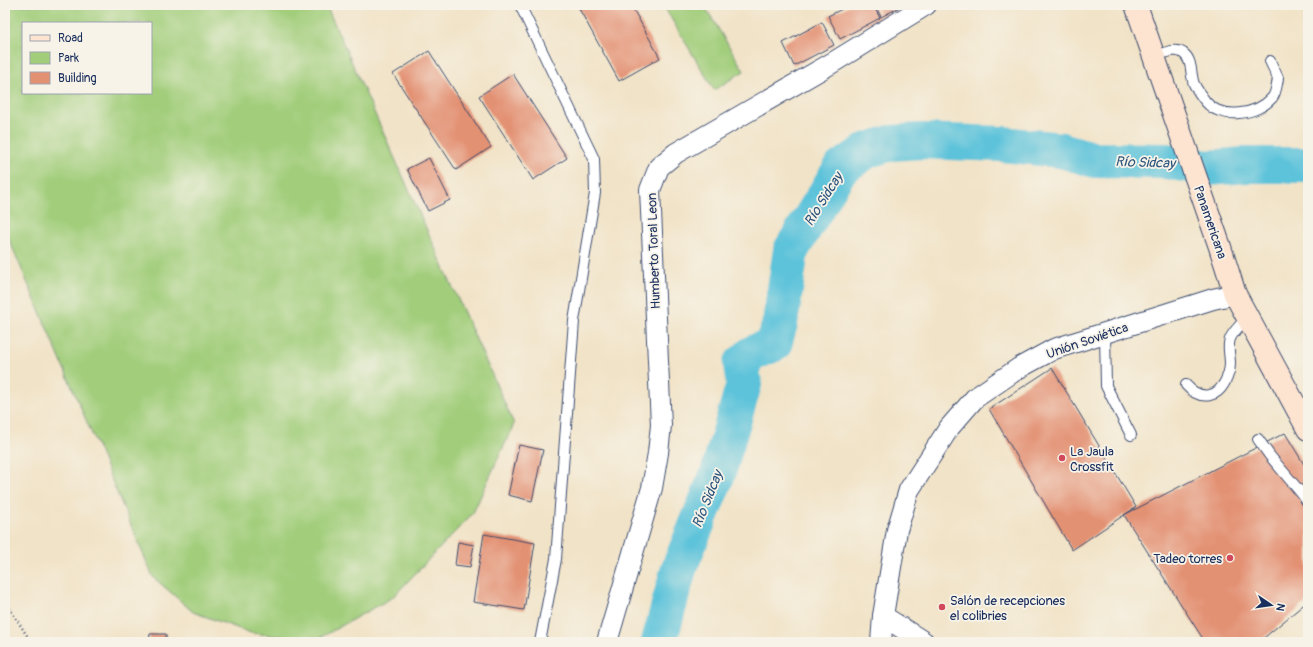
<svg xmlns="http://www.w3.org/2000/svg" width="1313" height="647" font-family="Pangolin,sans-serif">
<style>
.green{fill:#a2ce7b;stroke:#5e7e6c;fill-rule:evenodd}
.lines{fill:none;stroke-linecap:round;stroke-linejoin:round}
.river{stroke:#5dc3da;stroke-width:36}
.building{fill:#e39173}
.service-casing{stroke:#3b4a6e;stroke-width:12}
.minor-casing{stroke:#3b4a6e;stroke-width:22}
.secondary-casing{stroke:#3b4a6e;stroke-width:24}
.path{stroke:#3b4a6e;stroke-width:2.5;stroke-dasharray:1 3;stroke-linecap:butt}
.service{stroke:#fff;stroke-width:10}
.minor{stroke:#fff;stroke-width:20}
.secondary{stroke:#fde4d1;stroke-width:22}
.poi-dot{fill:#d1495b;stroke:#f7f3e8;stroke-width:1.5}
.labels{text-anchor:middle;stroke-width:3.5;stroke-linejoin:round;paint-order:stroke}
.street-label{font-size:13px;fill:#1b2f5e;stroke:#f7f3e8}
.poi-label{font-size:13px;fill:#1b2f5e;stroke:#f7f3e8;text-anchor:start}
.water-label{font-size:14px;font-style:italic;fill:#2c547d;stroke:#f7f3e8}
</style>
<rect width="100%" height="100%" fill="#f7f3e8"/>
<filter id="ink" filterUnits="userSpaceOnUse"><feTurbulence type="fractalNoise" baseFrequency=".025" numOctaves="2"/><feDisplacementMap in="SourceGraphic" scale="8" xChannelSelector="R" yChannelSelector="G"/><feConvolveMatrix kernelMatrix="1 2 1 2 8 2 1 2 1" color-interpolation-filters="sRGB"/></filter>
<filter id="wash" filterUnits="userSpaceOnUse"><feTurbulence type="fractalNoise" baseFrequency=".012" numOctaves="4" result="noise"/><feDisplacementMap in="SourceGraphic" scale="16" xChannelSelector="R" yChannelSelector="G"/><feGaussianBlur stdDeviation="0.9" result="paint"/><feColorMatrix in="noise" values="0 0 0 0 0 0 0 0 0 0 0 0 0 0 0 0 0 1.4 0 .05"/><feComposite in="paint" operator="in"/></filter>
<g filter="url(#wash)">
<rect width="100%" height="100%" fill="#f1e3c7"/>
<g class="green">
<path d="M5,5H326L514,424L473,513L393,597L316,640L251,633L193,612L153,577L5,230ZM23,23H151V93H23Z"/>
<polygon points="663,5 704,5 744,71 714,90"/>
</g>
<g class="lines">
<polyline class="river" points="659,642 679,568 718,473 744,384 741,364 753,353 774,344 780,323 791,250 841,168 868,150 891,143 921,141 1002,144 1061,150 1095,160 1166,161 1208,168 1245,165 1308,165"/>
</g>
<g id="blocks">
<g class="building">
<polygon points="577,5 631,5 660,58 619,81"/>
<polygon points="850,5 873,5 880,18 840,39 828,16"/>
<polygon points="875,5 896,5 898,8 881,17"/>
<polygon points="822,22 834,45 794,66 783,43"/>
<polygon points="429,51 491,147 456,170 393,74"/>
<polygon points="513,74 567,158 533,180 479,96"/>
<polygon points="429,158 450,200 428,211 407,169"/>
<polygon points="1052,368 1136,507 1072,550 989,409"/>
<polygon points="1285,433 1308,471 1308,601 1259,642 1205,642 1124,515"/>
<polygon points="519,445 543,450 532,501 508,495"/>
<polygon points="484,534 535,543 524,610 473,602"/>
<polygon points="458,542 474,545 470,567 455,565"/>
<polygon points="150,634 166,634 166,642 149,642"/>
</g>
</g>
</g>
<g filter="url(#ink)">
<use href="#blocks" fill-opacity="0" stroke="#3b4a6e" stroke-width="1"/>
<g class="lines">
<defs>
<g id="service">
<polyline points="520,5 594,159 595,193 574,321 556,559 540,642"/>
<path d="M1154,57C1163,54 1174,47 1183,53C1193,60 1190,74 1194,84C1197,90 1202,97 1206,102C1221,120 1257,115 1272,98C1276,94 1277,84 1278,78L1270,61"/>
<polyline points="1105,333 1106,386 1131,435"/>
<path d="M1186,385C1192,392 1200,397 1210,395C1222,393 1230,375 1230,363C1230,355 1227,347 1230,339C1233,331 1242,324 1247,317"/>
<polyline points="1258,439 1270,456 1302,494 1308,490"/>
<polyline points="1302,494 1308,503"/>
</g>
<g id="minor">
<polyline points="883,616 924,642"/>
<polyline points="607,642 652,488 658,453 661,425 650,190 659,167 676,153 832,63 926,5"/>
<polyline points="881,642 883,616 897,530 909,490 949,428 975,398 1019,368 1054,349 1213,299 1235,294"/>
</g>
<polyline id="secondary" points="1136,5 1220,247 1235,294 1308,429"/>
</defs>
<use href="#service" class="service-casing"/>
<use href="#minor" class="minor-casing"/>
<use href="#secondary" class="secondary-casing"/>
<polyline class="path" points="5,601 31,642"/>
<use href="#service" class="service"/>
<use href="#minor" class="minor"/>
<use href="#secondary" class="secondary"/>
</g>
</g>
<g class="poi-dot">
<circle cx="1062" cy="458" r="4"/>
<circle cx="1230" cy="558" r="4"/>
<circle cx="942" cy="607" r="4"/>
</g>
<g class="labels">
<g class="street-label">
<text transform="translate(1211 222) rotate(71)" y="5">Panamericana</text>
<text transform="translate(653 251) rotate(-92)" y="5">Humberto Toral Leon</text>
<text transform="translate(1087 340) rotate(-19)" y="5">Unión Soviética</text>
</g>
<g class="poi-label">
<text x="1070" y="456">La Jaula<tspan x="1070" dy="15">Crossfit</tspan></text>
<text x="1222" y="563" text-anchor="end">Tadeo torres</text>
<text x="950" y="605">Salón de recepciones<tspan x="950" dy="15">el colibries</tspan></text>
</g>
<g class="water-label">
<text transform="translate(1145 162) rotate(2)" y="5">Río Sidcay</text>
<text transform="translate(823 199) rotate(-58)" y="5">Río Sidcay</text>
<text transform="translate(707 499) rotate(-68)" y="5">Río Sidcay</text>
</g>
</g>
<rect width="1313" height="647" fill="none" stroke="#f7f3e8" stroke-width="20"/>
<rect x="22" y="22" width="130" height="72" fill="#f7f3e8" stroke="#9fa5b1"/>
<rect x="30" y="35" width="20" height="6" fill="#fde4d1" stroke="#9fa5b1"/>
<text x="58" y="42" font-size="12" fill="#1b2f5e">Road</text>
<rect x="30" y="52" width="20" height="12" fill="#a2ce7b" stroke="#9fa5b1"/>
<text x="58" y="62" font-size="12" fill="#1b2f5e">Park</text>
<rect x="30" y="72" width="20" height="12" fill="#e39173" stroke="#9fa5b1"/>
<text x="58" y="82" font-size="12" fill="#1b2f5e">Building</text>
<g transform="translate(1271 605) rotate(103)" stroke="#f7f3e8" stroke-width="3" paint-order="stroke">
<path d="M0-3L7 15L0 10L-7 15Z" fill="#1b2f5e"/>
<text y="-6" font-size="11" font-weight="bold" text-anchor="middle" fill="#1b2f5e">N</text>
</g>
</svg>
